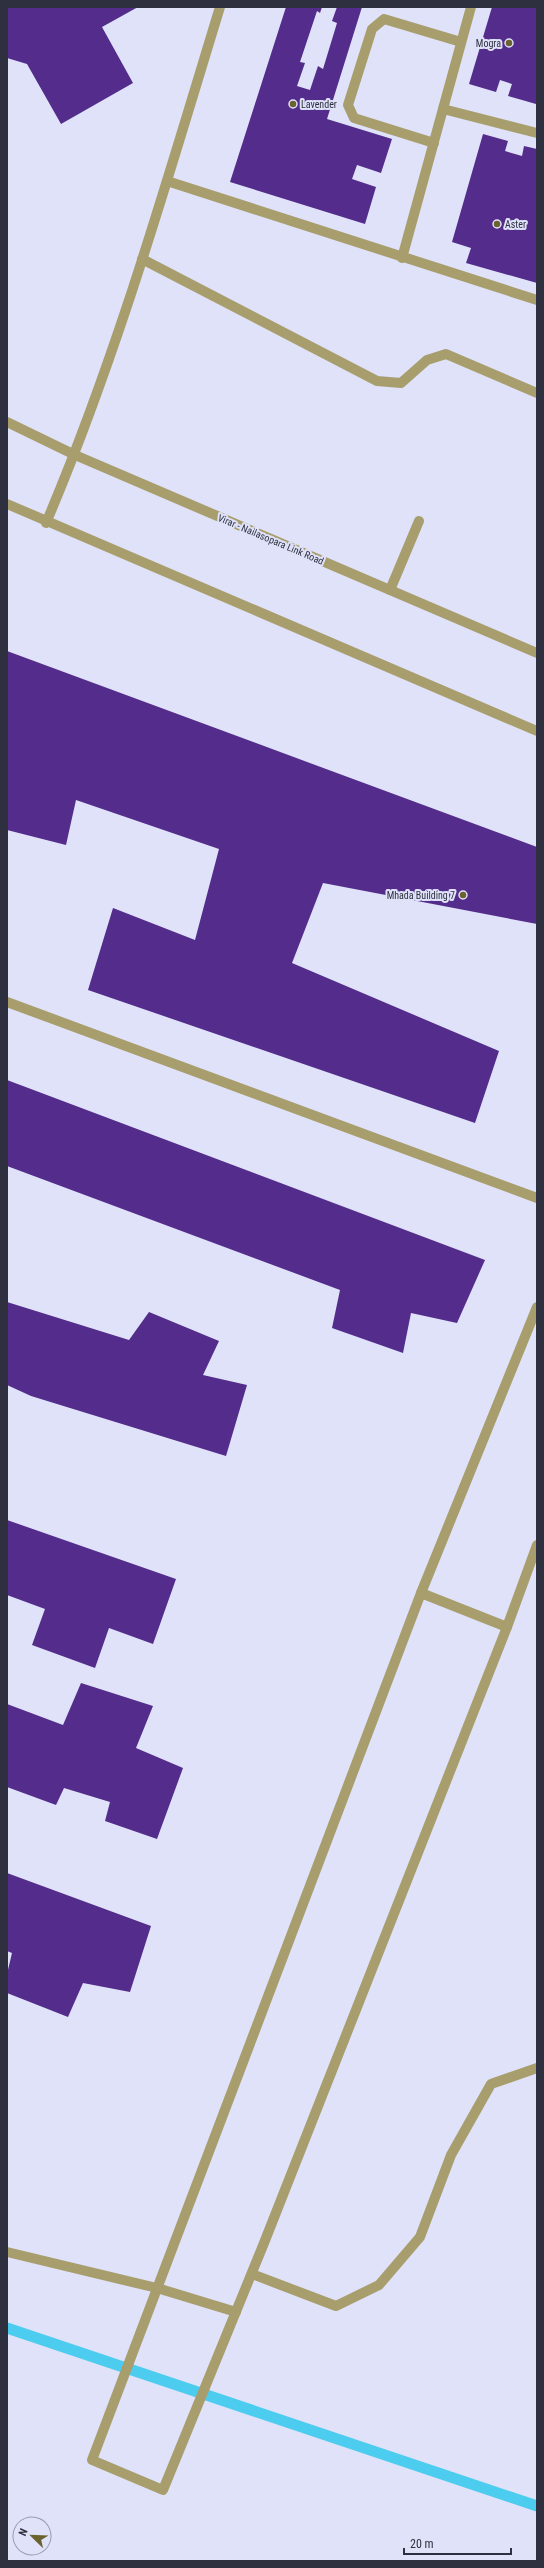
<svg xmlns="http://www.w3.org/2000/svg" width="544" height="2568" font-family="'Roboto Condensed',sans-serif">
<style>
.lines{fill:none;stroke-linecap:round;stroke-linejoin:round}
.stream{stroke:#4cccee;stroke-width:11}
.building{fill:#542c8b}
.service{stroke:#a89e6d;stroke-width:10}
.minor{stroke:#a89e6d;stroke-width:10}
.tertiary{stroke:#a89e6d;stroke-width:10}
.poi-dot{fill:#6c622f;stroke:#dfe2f9;stroke-width:1.5}
.labels{text-anchor:middle;stroke-width:4;stroke-linejoin:round;paint-order:stroke}
.poi-label{font-size:10px;fill:#2e303f;stroke:#dfe2f9;text-anchor:end}
.street-label{font-size:10px;fill:#2e303f;stroke:#dfe2f9}
</style>
<rect width="100%" height="100%" fill="#dfe2f9"/>
<g class="lines">
<polyline class="stream" points="7,2328 537,2506"/>
</g>
<g class="building">
<polygon points="7,7 138,7 102,27 133,83 61,124 27,64 7,58"/>
<polygon points="286,7 322,7 320,13 317,11 300,62 305,63 297,86 310,90 318,66 323,69 337,23 332,21 337,7 362,7 327,119 392,139 381,173 357,165 352,179 376,187 365,224 230,182"/>
<polygon points="492,7 537,7 536,104 508,96 512,84 500,80 496,92 469,84"/>
<polygon points="483,134 508,141 505,151 522,156 524,146 537,149 537,283 466,263 471,248 452,242"/>
<polygon points="7,651 537,847 537,924 323,883 292,963 499,1051 475,1123 88,990 113,908 195,940 219,849 76,800 66,845 7,830"/>
<polygon points="7,1080 485,1260 457,1323 411,1313 403,1353 332,1328 340,1290 7,1166"/>
<polygon points="7,1302 129,1340 149,1312 219,1341 203,1375 247,1385 226,1456 31,1396 7,1385"/>
<polygon points="7,1520 176,1579 153,1644 109,1628 95,1668 32,1645 45,1609 7,1595"/>
<polygon points="81,1683 153,1706 136,1748 183,1768 157,1839 105,1821 110,1802 64,1788 56,1805 7,1787 7,1704 63,1725"/>
<polygon points="7,1873 151,1926 130,1992 83,1983 68,2017 7,1993 7,1974 12,1953 7,1951"/>
</g>
<g class="lines">
<polyline class="service" points="252,2274 336,2306 379,2285 420,2237 451,2155 491,2084 537,2068"/>
<g class="minor">
<polyline points="443,109 537,133"/>
<polyline points="434,143 354,118 348,105 372,29 384,19 461,42"/>
<polyline points="167,181 537,300"/>
<polyline points="402,258 471,7"/>
<polyline points="142,259 377,381 401,383 427,360 446,354 537,393"/>
<path d="M46,523C117,356 167,180 220,7"/>
<polyline points="390,590 419,521"/>
<polyline points="7,1002 537,1198"/>
<polyline points="7,2252 157,2288 236,2312"/>
</g>
<g class="tertiary">
<polyline points="7,422 75,455 537,653"/>
<polyline points="7,504 537,731"/>
<polyline points="537,1307 421,1593 92,2460 163,2490 264,2243 507,1627 537,1545"/>
<polyline points="421,1593 507,1627"/>
</g>
</g>
<g class="poi-dot">
<circle cx="509" cy="43" r="4"/>
<circle cx="293" cy="104" r="4"/>
<circle cx="497" cy="224" r="4"/>
<circle cx="463" cy="895" r="4"/>
</g>
<g class="labels">
<g class="poi-label">
<text x="501" y="47">Mogra</text>
<text x="301" y="108" text-anchor="start">Lavender</text>
<text x="505" y="228" text-anchor="start">Aster</text>
<text x="455" y="899">Mhada Building 7</text>
</g>
<g class="street-label">
<text transform="translate(271 539) rotate(23)" y="4">Virar - Nailasopara Link Road</text>
</g>
</g>
<rect width="544" height="2568" fill="none" stroke="#2e303f" stroke-width="16"/>
<g transform="translate(32 2536) rotate(293)"><circle r="19" fill="#dfe2f9" stroke="#989baf"/>
<path d="M0-3L7 15L0 10L-7 15Z" fill="#6c622f"/>
<text y="-6" font-size="11" font-weight="bold" text-anchor="middle" fill="#2e303f">N</text>
</g>
<path d="M404 2548v6h107v-6" fill="none" stroke="#2e303f" stroke-width="2"/>
<text x="410" y="2548" font-size="12" fill="#2e303f" stroke="#dfe2f9" stroke-width="3" paint-order="stroke">20 m</text>
</svg>
